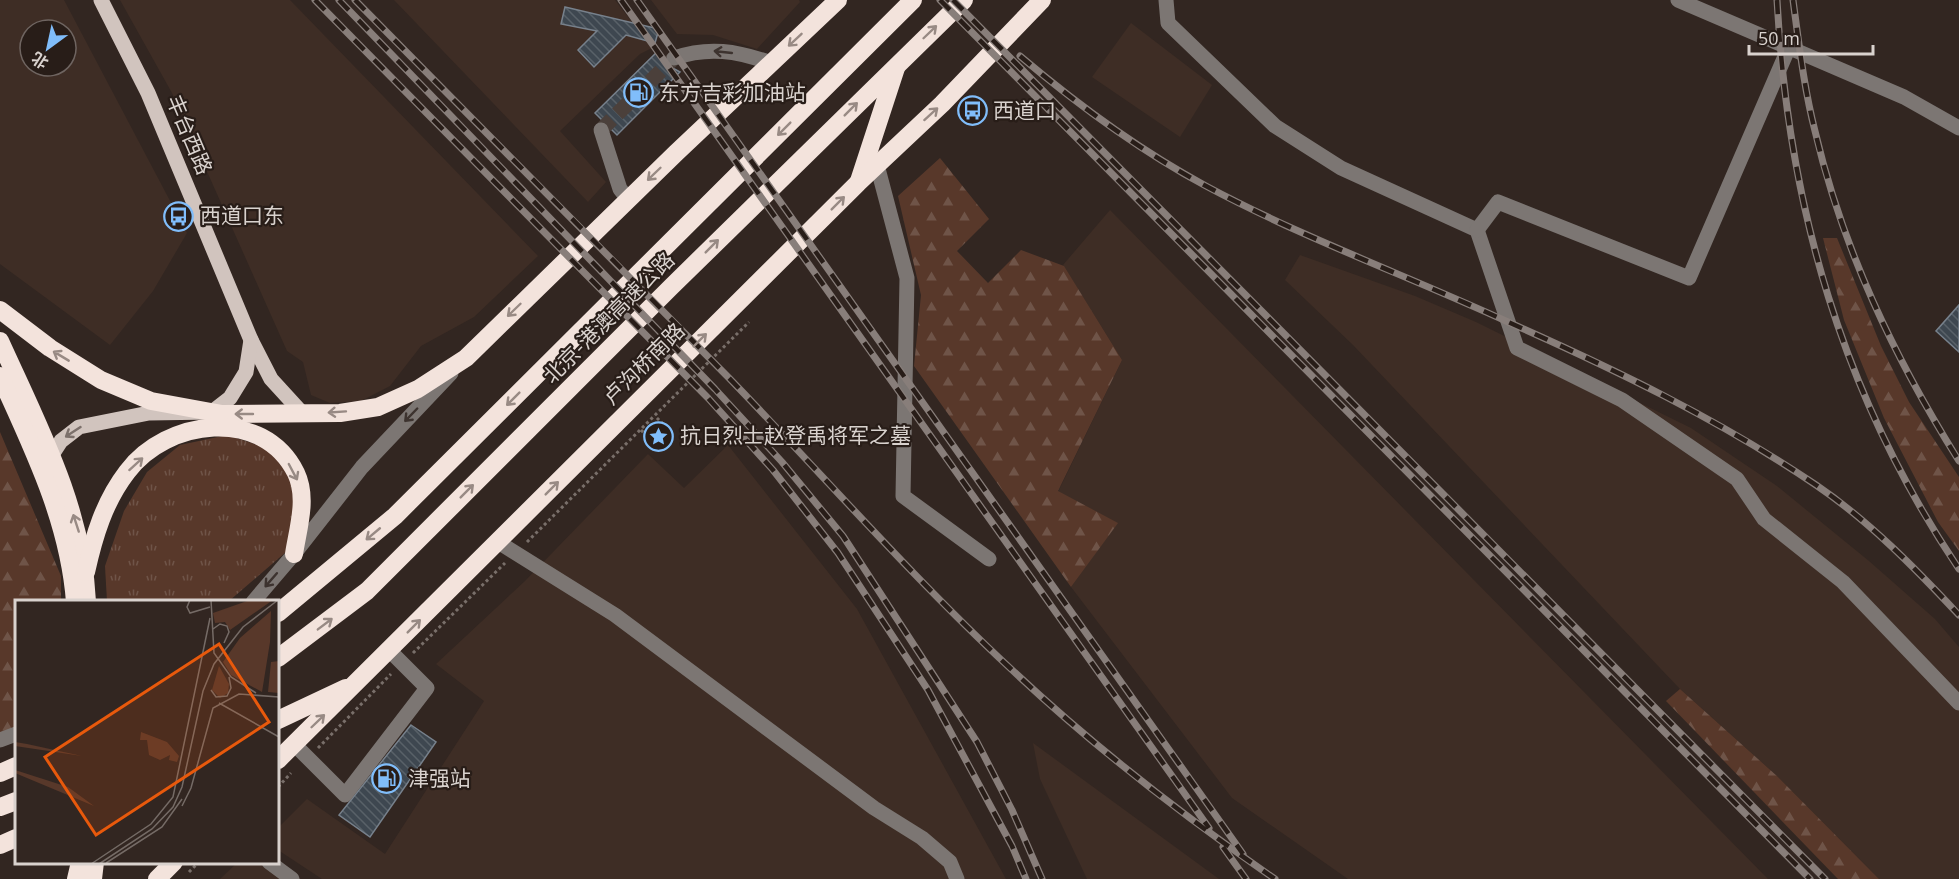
<svg xmlns="http://www.w3.org/2000/svg" width="1959" height="879" font-family="'Open Sans','Noto Sans SC',sans-serif">
<style>
.built{fill:#3e2d25;fill-rule:evenodd}
.grass{fill:url(#grass-tufts)}
.forest{fill:url(#forest-firs)}
.building{fill:url(#building-back-hatch);stroke:#77818c;stroke-width:1.5}
.lines{fill:none;stroke-linecap:round;stroke-linejoin:round}
.minor-tunnel{stroke:#4b403b;stroke-width:15;stroke-dasharray:15 8;stroke-linecap:butt}
.path{stroke:#796f6a;stroke-width:3;stroke-dasharray:3 3;stroke-linecap:butt}
.minor{stroke:#7c7673;stroke-width:15}
.major{stroke:#d1c4be;stroke-width:15}
.highway{stroke:#f3e3dc;stroke-width:18}
.rail-casing{stroke:#887e7a;stroke-width:7}
.rail{stroke:#281d18;stroke-width:4.5;stroke-dasharray:14;stroke-linecap:butt}
.oneway{stroke:#988a84}
.oneway2{stroke:#3d332f}
.oneway3{stroke:#7c706b}
.labels{text-anchor:middle;stroke-width:4.5;stroke-linejoin:round;paint-order:stroke}
.poi-label{font-size:21px;fill:#d9d2ce;stroke:#281d18;text-anchor:start}
.street-label{font-size:21px;fill:#d9d2ce;stroke:#281d18}
.inset-road{fill:none;stroke:#756b66;stroke-width:1.5}
.view{fill:#e8590c;fill-opacity:0.15;stroke:#e8590c;stroke-width:3}
.inset-edge{fill:none;stroke:#d9d2ce;stroke-width:3}
</style>
<defs>
<pattern id="grass-tufts" width="24" height="20" patternUnits="userSpaceOnUse" patternTransform="scale(1.5)"><rect width="24" height="20" fill="#58382a"/><path d="M3 7l-1-3M5 7V3M7 7l1-3M15 17l-1-3M17 17v-4M19 17l1-3" fill="none" stroke="#6f5448"/></pattern>
<pattern id="forest-firs" width="22" height="20" patternUnits="userSpaceOnUse" patternTransform="scale(1.5)"><rect width="22" height="20" fill="#58382a"/><path d="M5 1l3.5 6h-7zM16 11l3.5 6h-7z" fill="#6f5448"/></pattern>
<pattern id="building-back-hatch" width="6" height="6" patternUnits="userSpaceOnUse" patternTransform="scale(1.5)"><rect width="6" height="6" fill="#3e4750"/><path d="M-1 5l2 2M0 0l6 6M5-1l2 2" fill="none" stroke="#596168"/></pattern>
</defs>
<rect width="100%" height="100%" fill="#322621"/>
<g class="built">
<path d="M0,0H64L187,233L153,291L110,345L0,264ZM30,30H66V66H30Z"/>
<polygon points="120,0 290,0 538,256 474,317 421,346 390,386 361,401 330,403 311,395 303,362 287,351 172,93"/>
<polygon points="394,0 615,0 652,48 640,54 560,131 606,182 588,202"/>
<polygon points="651,0 799,0 800,2 757,49 713,35 677,34"/>
<polygon points="1131,23 1212,85 1180,137 1092,77"/>
<polygon points="1110,210 1768,879 1348,879 1232,798 1071,587 1117,523 1058,492 1122,360 1063,265"/>
<polygon points="1300,255 1415,296 1476,322 1691,428 1777,486 1869,561 1935,619 1959,647 1959,879 1879,879 1777,776 1680,689 1353,345 1285,280"/>
<polygon points="728,445 857,609 1006,879 322,879 278,850 278,828 307,799 385,854 484,701 436,664 525,581 648,454 684,488"/>
<polygon points="1033,743 1219,879 1087,879 1040,779"/>
<polygon points="238,862 277,863 301,879 220,879"/>
</g>
<polygon class="grass" points="227,435 267,448 286,467 296,495 286,552 229,601 107,601 105,566 124,511 147,472 180,445"/>
<g class="forest">
<polygon points="940,158 989,219 957,251 988,283 1021,250 1064,266 1122,360 1058,491 1118,523 1071,587 914,366 921,295 898,196"/>
<polygon points="1823,238 1837,238 1881,346 1909,402 1959,477 1959,551 1938,522 1884,418 1844,320"/>
<polygon points="0,432 61,576 61,601 16,602 16,740 0,746"/>
<polygon points="1680,689 1777,776 1879,879 1838,879 1666,701"/>
</g>
<g class="building">
<polygon points="565,7 659,29 655,43 626,35 594,67 578,50 597,31 561,24"/>
<polygon points="659,50 667,65 680,72 617,135 595,113"/>
<polygon points="1959,305 1959,352 1936,331"/>
<polygon points="411,725 436,742 370,837 339,815"/>
</g>
<g class="lines">
<polyline class="minor-tunnel" points="601,130 674,58"/>
<g class="path">
<polyline points="641,430 653,442 667,428 655,416"/>
<polyline points="527,542 749,322"/>
<polyline points="413,653 505,563"/>
<polyline points="318,748 391,674"/>
<polyline points="278,787 291,773"/>
<polyline points="189,872 199,862"/>
</g>
<g class="minor">
<polyline points="1166,0 1168,23 1275,126 1341,168 1477,230 1517,348 1622,400 1737,479 1764,519 1843,582 1959,703"/>
<polyline points="1678,0 1904,97 1959,128"/>
<path d="M674,58C709,46 737,51 771,63"/>
<polyline points="601,130 620,189 628,199"/>
<polyline points="877,165 907,278 903,496 989,559"/>
<polyline points="1477,230 1498,202 1689,278 1789,47"/>
<polyline points="498,542 615,615 874,808 922,838 950,862 957,879"/>
<polyline points="253,602 294,554 362,467 451,373"/>
<polyline points="0,740 16,734"/>
<polyline points="294,744 345,795 427,688 390,651"/>
<polyline points="269,862 292,879"/>
</g>
<g class="major">
<polyline points="101,0 148,93 251,340 271,379 303,414"/>
<polyline points="46,464 61,441 79,427 149,413 212,412 230,398 246,372 251,340"/>
</g>
<g class="highway">
<polyline points="859,181 896,68"/>
<polyline points="0,310 50,348 101,380 151,401 222,414 340,413 378,407 418,389 466,358 676,153 838,0"/>
<path d="M0,341C38,425 83,509 87,602"/>
<path d="M0,376C33,449 69,521 75,602"/>
<path d="M86,572C94,536 104,502 127,472C166,419 263,406 296,473C308,498 298,528 294,554"/>
<polyline points="278,613 395,516 913,0"/>
<polyline points="278,658 367,591 671,287 964,0"/>
<polyline points="278,720 346,688"/>
<polyline points="278,760 858,183 942,104 1042,0"/>
<polyline points="0,773 16,766"/>
<polyline points="0,807 16,801"/>
<polyline points="0,845 16,838"/>
<polyline points="76,879 80,862"/>
<polyline points="93,879 95,862"/>
<polyline points="157,879 174,862"/>
</g>
<defs>
<g id="rail">
<polyline points="315,0 708,398 773,470 838,553 928,690 1012,846 1026,879"/>
<polyline points="339,0 715,389 782,462 843,536 977,742 1012,810 1042,879"/>
<path d="M355,0C479,126 605,251 729,378C823,475 911,576 1010,668C1092,745 1182,815 1275,879"/>
<polyline points="621,0 1209,828"/>
<polyline points="637,0 1243,854"/>
<polyline points="940,0 1810,879"/>
<polyline points="953,0 1825,879"/>
<path d="M1777,0C1788,207 1843,397 1959,569"/>
<path d="M1793,0C1799,44 1804,88 1815,131C1843,250 1894,357 1959,461"/>
<path d="M1020,56C1078,105 1139,150 1206,186C1303,238 1408,276 1508,322C1614,369 1720,420 1816,485C1869,521 1915,568 1959,615"/>
<polyline points="1223,847 1246,879"/>
</g>
</defs>
<use href="#rail" class="rail-casing"/>
<use href="#rail" class="rail"/>
</g>
<defs><path id="oneway-shaft" d="M-6 0H5M1.5-3L5.5 0L1.5 3" fill="none" stroke-width="1.6" stroke-linecap="round" stroke-linejoin="round" transform="scale(1.5)"/></defs>
<g class="oneway">
<use href="#oneway-shaft" transform="translate(930 32) rotate(-44)"/>
<use href="#oneway-shaft" transform="translate(795 40) rotate(137)"/>
<use href="#oneway-shaft" transform="translate(851 109) rotate(-45)"/>
<use href="#oneway-shaft" transform="translate(931 114) rotate(-42)"/>
<use href="#oneway-shaft" transform="translate(784 129) rotate(135)"/>
<use href="#oneway-shaft" transform="translate(654 174) rotate(136)"/>
<use href="#oneway-shaft" transform="translate(838 203) rotate(-45)"/>
<use href="#oneway-shaft" transform="translate(712 246) rotate(-45)"/>
<use href="#oneway-shaft" transform="translate(514 310) rotate(136)"/>
<use href="#oneway-shaft" transform="translate(700 340) rotate(-45)"/>
<use href="#oneway-shaft" transform="translate(61 356) rotate(-149)"/>
<use href="#oneway-shaft" transform="translate(513 399) rotate(135)"/>
<use href="#oneway-shaft" transform="translate(337 412) rotate(176)"/>
<use href="#oneway-shaft" transform="translate(244 414) rotate(180)"/>
<use href="#oneway-shaft" transform="translate(136 464) rotate(-42)"/>
<use href="#oneway-shaft" transform="translate(293 472) rotate(62)"/>
<use href="#oneway-shaft" transform="translate(552 488) rotate(-45)"/>
<use href="#oneway-shaft" transform="translate(467 491) rotate(-45)"/>
<use href="#oneway-shaft" transform="translate(76 523) rotate(-108)"/>
<use href="#oneway-shaft" transform="translate(373 534) rotate(140)"/>
<use href="#oneway-shaft" transform="translate(325 624) rotate(-37)"/>
<use href="#oneway-shaft" transform="translate(414 626) rotate(-45)"/>
<use href="#oneway-shaft" transform="translate(318 721) rotate(-44)"/>
</g>
<g class="oneway2">
<use href="#oneway-shaft" transform="translate(723 52) rotate(-174)"/>
<use href="#oneway-shaft" transform="translate(411 415) rotate(134)"/>
<use href="#oneway-shaft" transform="translate(271 580) rotate(131)"/>
</g>
<use class="oneway3" href="#oneway-shaft" transform="translate(73 432) rotate(147)"/>
<defs>
<symbol id="fuel-ring" viewBox="-11 -11 22 22"><circle r="9.5" fill="#281d18" stroke="#80bdfa" stroke-width="1.5"/><path d="M-5.5-6h7V0h2V4h1.3V-2.5L3-4.5l.8-.8L6-3V5H2.5V1h-1V6h-7ZM-4.2-4.7v3.2H.2V-4.7Z" fill="#80bdfa"/></symbol>
<symbol id="bus-ring" viewBox="-11 -11 22 22"><circle r="9.5" fill="#281d18" stroke="#80bdfa" stroke-width="1.5"/><path d="M-5-6H5V4H4V6H2V4H-2V6H-4V4H-5ZM-3.5-4V0h7V-4ZM-3.5 1.2v1.5H-2V1.2ZM2 1.2v1.5H3.5V1.2Z" fill="#80bdfa"/></symbol>
<symbol id="sight-ring" viewBox="-11 -11 22 22"><circle r="9.5" fill="#281d18" stroke="#80bdfa" stroke-width="1.5"/><path d="M0-6L1.8-2.2L6-1.7L2.9 1.2L3.7 5.4L0 3.3L-3.7 5.4L-2.9 1.2L-6-1.7L-1.8-2.2Z" fill="#80bdfa"/></symbol>
</defs>
<g fill-rule="evenodd">
<use href="#fuel-ring" x="622" y="76" width="33" height="33"/>
<use href="#bus-ring" x="956" y="94" width="33" height="33"/>
<use href="#bus-ring" x="162" y="200" width="33" height="33"/>
<use href="#sight-ring" x="642" y="420" width="33" height="33"/>
<use href="#fuel-ring" x="370" y="762" width="33" height="33"/>
</g>
<g class="labels">
<g class="poi-label">
<text x="659" y="100">东方吉彩加油站</text>
<text x="993" y="118">西道口</text>
<text x="200" y="223">西道口东</text>
<text x="680" y="443">抗日烈士赵登禹将军之墓</text>
<text x="408" y="786">津强站</text>
</g>
<g class="street-label">
<text transform="translate(189 135) rotate(67)" y="7">丰台西路</text>
<text transform="translate(609 318) rotate(-45)" y="7">北京-港澳高速公路</text>
<text transform="translate(644 364) rotate(-45)" y="7">卢沟桥南路</text>
</g>
</g>
<g transform="translate(15 600)">
<rect width="264" height="264" fill="#322621"/>
<path d="M204,66L214,84L213,93L205,98L197,90Z" fill="#58382a"/>
<path d="M235,0H258L215,30L210,22L200,23L198,13ZM256,11L255,42L247,92L216,75L208,62L225,38ZM264,61V93L253,92L256,62ZM126,132L152,142L164,156L162,162L154,160L155,155L145,160L134,155L132,140H125ZM0,142L12,144L67,156L0,146ZM0,170L53,187L79,206L0,173Z" fill="#58382a"/>
<path class="inset-road" d="M175,0L172,7L175,13L195,7M196,0L199,53L216,77L241,93M198,29L205,24L212,26L214,32L209,43M196,90L201,97L212,96L216,88L214,77M204,103L264,137M167,206L176,188L198,108L224,94L264,97M91,263L147,227L167,199M76,264L136,224L158,197L195,18M84,264L137,229L158,207L167,187L188,91L199,64L228,27L263,0"/>
<path class="view" d="M204,44L254,122L81,235L30,157Z"/>
<rect width="264" height="264" class="inset-edge"/>
</g>
<g transform="translate(48 48) rotate(213)"><circle r="28" fill="#281d18" stroke="#6f6561" stroke-width="1.5"/>
<path d="M0-4.5L10 22L0 15L-10 22Z" fill="#80bdfa"/>
<text y="-9" font-size="16" font-weight="bold" text-anchor="middle" fill="#d9d2ce">北</text>
</g>
<path d="M1749 45v9h124v-9" fill="none" stroke="#d9d2ce" stroke-width="3"/>
<text x="1758" y="45" font-size="18" fill="#d9d2ce" stroke="#281d18" stroke-width="4.5" paint-order="stroke">50 m</text>
</svg>
